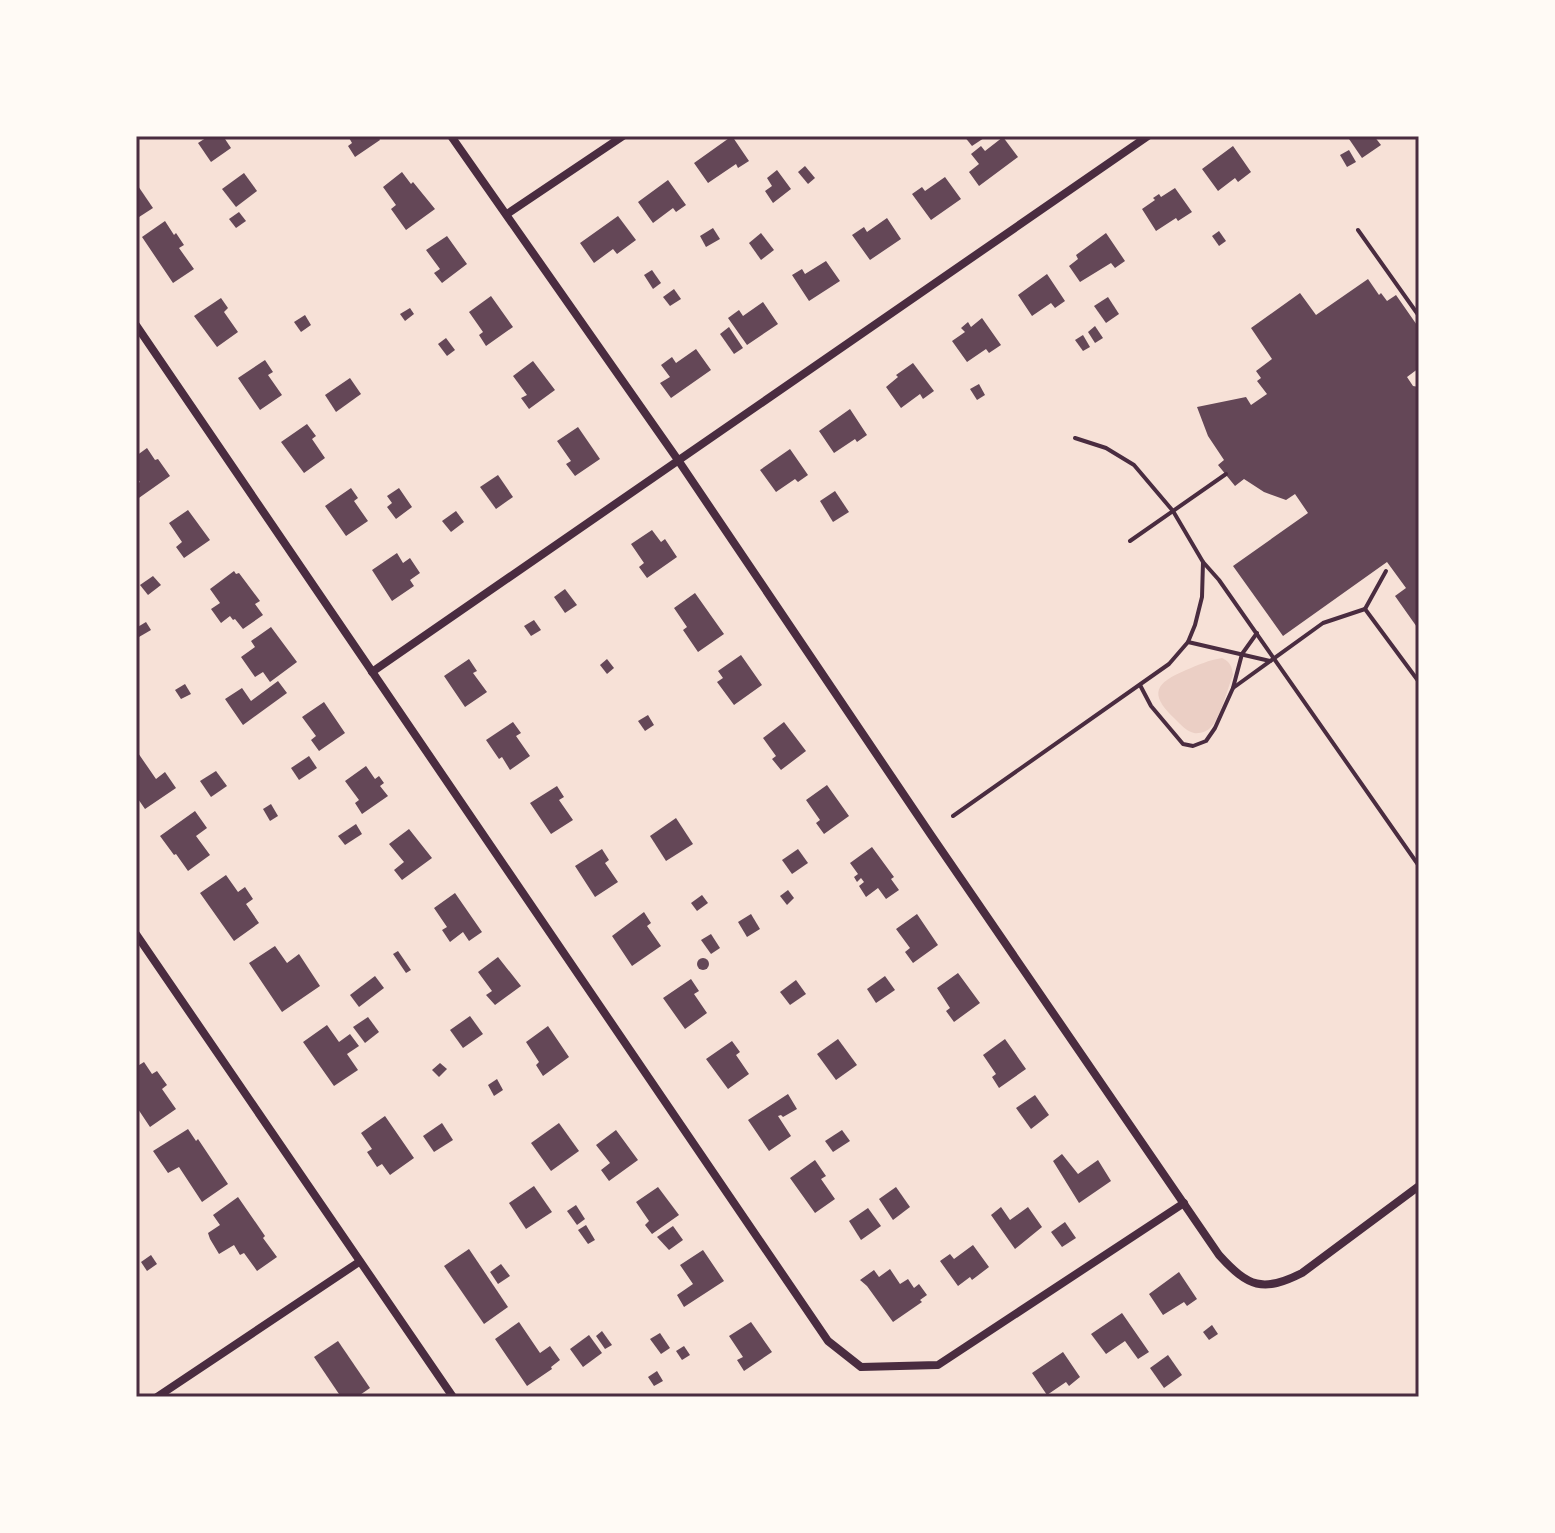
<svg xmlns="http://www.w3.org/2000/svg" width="1555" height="1533" font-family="Ubuntu,sans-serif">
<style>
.green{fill:#ebcfc5}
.building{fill:#644757}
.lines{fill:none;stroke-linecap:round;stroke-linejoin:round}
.path{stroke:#4a2c40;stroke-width:4}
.minor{stroke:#4a2c40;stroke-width:8}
.neatline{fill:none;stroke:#4a2c40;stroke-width:3}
</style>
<rect width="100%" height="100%" fill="#f7e1d7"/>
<path class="green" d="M1222,658C1230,662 1232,666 1233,675C1228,687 1220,719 1211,727C1208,731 1200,734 1194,733C1186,731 1180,724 1174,718C1148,693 1156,683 1186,670C1198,665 1209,660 1222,658Z"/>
<g class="building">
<polygon points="209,136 223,136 231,148 211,162 198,143"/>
<polygon points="348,136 378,136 380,140 355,157 348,146 352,143"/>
<polygon points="732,136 749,161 738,168 736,164 708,183 694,163"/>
<polygon points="964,136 982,136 984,138 972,146"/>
<polygon points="1354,136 1374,136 1381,145 1362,158 1349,139"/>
<polygon points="1003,137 1018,157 979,186 969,172 979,164 971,154 981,146 985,151"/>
<polygon points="1233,146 1251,172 1238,182 1235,178 1218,191 1202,169"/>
<polygon points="1349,150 1356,162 1347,167 1340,155"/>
<polygon points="805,166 815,178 808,184 798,172"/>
<polygon points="777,170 791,189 773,203 765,191 772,186 767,178"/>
<polygon points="402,172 411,184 413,182 435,209 406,230 391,209 396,205 383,187"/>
<polygon points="244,173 257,191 236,207 222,189"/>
<polygon points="945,177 961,199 931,220 912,194 922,187 925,191"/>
<polygon points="668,180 686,205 676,212 673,208 653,223 638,202"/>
<polygon points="136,183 153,208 136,219"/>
<polygon points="1175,188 1192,212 1178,221 1176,218 1156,231 1142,209 1155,200 1153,198 1159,194 1161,197"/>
<polygon points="239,212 246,221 236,228 229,219"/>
<polygon points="618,216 636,240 617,254 613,249 594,263 580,243"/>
<polygon points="887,218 901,239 870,260 852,235 864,227 867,232"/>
<polygon points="165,221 174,235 176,233 184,245 179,248 194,269 173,283 142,237"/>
<polygon points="713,228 720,239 706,247 700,236"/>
<polygon points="1219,231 1226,241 1219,246 1212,236"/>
<polygon points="761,233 774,250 761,260 749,243"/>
<polygon points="1106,233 1125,261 1115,268 1111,263 1080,282 1069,266 1078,259 1076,255"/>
<polygon points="447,236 467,264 442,283 434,273 440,269 426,250"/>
<polygon points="826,261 840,281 809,301 792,275 802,269 805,274"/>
<polygon points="652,270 661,283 653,289 644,275"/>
<polygon points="1047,274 1065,301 1055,308 1051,303 1032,316 1018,295"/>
<polygon points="1368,279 1379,295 1381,293 1387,301 1396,295 1419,328 1419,368 1407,377 1413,386 1419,387 1419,630 1395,596 1406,588 1387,562 1283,636 1233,566 1308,513 1295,494 1286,500 1264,492 1244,479 1235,486 1218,465 1224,460 1208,436 1197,407 1246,397 1251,405 1267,394 1257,381 1261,378 1256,371 1272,359 1251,328 1300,293 1316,315"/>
<polygon points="674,289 681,299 670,306 663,297"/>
<polygon points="491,296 513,327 486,346 479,335 483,332 469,312"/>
<polygon points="1108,297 1119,314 1106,323 1094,306"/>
<polygon points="221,298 228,308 224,312 238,332 217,347 194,316"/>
<polygon points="763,302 778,324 747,345 728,318 739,310 743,316"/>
<polygon points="410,308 414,314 405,321 400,314"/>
<polygon points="305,315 311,325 301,332 294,322"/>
<polygon points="982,318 1001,345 989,353 986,349 967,362 952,341 965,332 961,328 968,322 971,327"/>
<polygon points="1095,326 1103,338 1095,343 1088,332"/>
<polygon points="729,327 743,348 734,354 720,334"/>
<polygon points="1083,335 1090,347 1083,351 1075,340"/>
<polygon points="446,338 455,350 447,356 438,344"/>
<polygon points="696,349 711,370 671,398 660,383 670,377 661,365 672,357 676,363"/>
<polygon points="265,360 273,372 268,375 282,395 260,410 238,378"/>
<polygon points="533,361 555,390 529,409 521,398 527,395 513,376"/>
<polygon points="913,363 934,391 923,399 920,394 901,408 886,387 898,377 896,375"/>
<polygon points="350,378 361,394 336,412 325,395"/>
<polygon points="979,384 985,395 977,400 970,389"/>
<polygon points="850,409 867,435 857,442 855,439 834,453 819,431"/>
<polygon points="307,424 316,436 312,439 325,458 304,473 281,442"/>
<polygon points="578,427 600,459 575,476 566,464 571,461 557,441"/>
<polygon points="147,448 155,460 158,459 170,476 136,500 136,484 140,482 136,476 136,456"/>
<polygon points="790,449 808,475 798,482 795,479 776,492 760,470"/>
<polygon points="498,475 513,497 496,509 480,487"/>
<polygon points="351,488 358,498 354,501 368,521 346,536 325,506"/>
<polygon points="399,488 412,507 396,519 387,507 392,503 387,496"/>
<polygon points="835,491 849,512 833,522 820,501"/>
<polygon points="188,510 210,540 184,558 176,547 182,542 169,523"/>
<polygon points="456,511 464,522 451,532 442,521"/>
<polygon points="652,530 661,542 665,539 677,557 647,578 639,567 644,563 631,544"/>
<polygon points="397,553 403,563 410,558 420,573 410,580 414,586 392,601 372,570"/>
<polygon points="234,571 236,574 239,573 260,601 255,604 263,615 243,629 235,619 233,620 230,616 221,623 211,609 220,603 210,589"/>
<polygon points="153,576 161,585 148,595 140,585"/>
<polygon points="565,589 577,605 565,613 554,597"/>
<polygon points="695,593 724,634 698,652 683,630 687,627 674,608"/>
<polygon points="534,620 541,630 531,636 524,626"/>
<polygon points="146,622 151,630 139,637 136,628"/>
<polygon points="271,627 297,662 270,682 263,672 255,677 241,657 255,647 251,641"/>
<polygon points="741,655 762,685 734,705 717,682 723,678 718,671"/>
<polygon points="469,659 477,671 473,673 487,692 465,707 444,676"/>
<polygon points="607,659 614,668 607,674 600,665"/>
<polygon points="278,681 287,693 243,725 225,699 242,688 251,701"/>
<polygon points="185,684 191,694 181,699 175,690"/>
<polygon points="324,702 345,733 319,751 311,740 316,736 302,717"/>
<polygon points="648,715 654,725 645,731 638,721"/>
<polygon points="513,722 521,733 516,736 530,756 510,770 502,757 499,759 486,740"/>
<polygon points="784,722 806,751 781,770 772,759 776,756 763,738"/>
<polygon points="136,750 156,779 165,772 176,788 145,809 136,796"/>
<polygon points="309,756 317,768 299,780 291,768"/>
<polygon points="366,766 375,779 379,776 384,783 380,786 388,796 362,814 355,803 359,800 345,781"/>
<polygon points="216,771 227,786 211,797 200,781"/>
<polygon points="827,785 849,816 824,834 816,823 820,820 806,800"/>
<polygon points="557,786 564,797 559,800 573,820 551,834 530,803"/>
<polygon points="271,804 278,816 270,821 263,809"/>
<polygon points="195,811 207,828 196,836 210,855 188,871 176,854 174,855 160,836"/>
<polygon points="676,818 693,844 666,861 650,836"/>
<polygon points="356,824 362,834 345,845 338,836"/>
<polygon points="409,829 432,858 402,880 394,870 404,862 389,844"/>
<polygon points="872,847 894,877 891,879 899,890 886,899 878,888 866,897 859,886 864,882 861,878 857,882 854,877 858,874 850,863"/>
<polygon points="602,849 609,860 605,863 618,882 595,897 575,866"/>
<polygon points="798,849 808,863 792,874 782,860"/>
<polygon points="226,875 238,892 245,887 253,899 246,904 259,923 234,941 200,893"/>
<polygon points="788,890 794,898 787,905 780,896"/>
<polygon points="455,893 482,932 469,941 463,932 450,942 442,930 447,927 434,908"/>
<polygon points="702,895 708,903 697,911 691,903"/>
<polygon points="644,912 651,923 647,926 661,946 632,966 612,936"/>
<polygon points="751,914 760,929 747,937 738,922"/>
<polygon points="917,914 938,945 913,963 905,952 910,948 896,929"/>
<polygon points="711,934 720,948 711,954 701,940"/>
<polygon points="275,946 287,963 299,954 320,986 282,1012 249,963"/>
<polygon points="398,951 411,970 406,973 393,954"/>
<polygon points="498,957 521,986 495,1005 486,995 492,991 478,972"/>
<circle cx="703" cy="964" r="6"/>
<polygon points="958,973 980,1003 954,1022 946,1011 950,1008 937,988"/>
<polygon points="375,976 384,988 359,1007 350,995"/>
<polygon points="885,976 895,990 876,1003 867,989"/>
<polygon points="691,979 699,991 694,994 707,1013 685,1029 663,998"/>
<polygon points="796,980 806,994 790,1005 780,992"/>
<polygon points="470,1016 483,1034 463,1048 450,1030"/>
<polygon points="368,1017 379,1032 365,1043 353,1027"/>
<polygon points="327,1025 339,1042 350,1034 359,1046 347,1054 358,1070 334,1086 303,1042"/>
<polygon points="548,1026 569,1057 543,1076 536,1065 539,1062 526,1042"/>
<polygon points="838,1039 857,1065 836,1080 817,1054"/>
<polygon points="1005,1039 1026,1069 999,1088 992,1077 996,1074 983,1055"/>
<polygon points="732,1041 740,1052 736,1055 749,1074 728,1089 706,1059"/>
<polygon points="144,1062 152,1074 157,1071 167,1085 162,1089 176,1109 150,1127 136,1106 136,1067"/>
<polygon points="440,1063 447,1069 439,1077 432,1070"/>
<polygon points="497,1079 503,1090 494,1096 488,1085"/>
<polygon points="788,1094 797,1109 783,1117 781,1115 778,1116 791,1136 769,1151 748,1120"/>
<polygon points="1035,1095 1049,1115 1031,1129 1016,1108"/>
<polygon points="385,1116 414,1158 390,1175 382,1164 377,1167 367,1152 372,1149 361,1133"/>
<polygon points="442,1123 453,1140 434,1152 423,1136"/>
<polygon points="559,1123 579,1151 551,1171 531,1143"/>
<polygon points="188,1129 196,1141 198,1139 228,1184 202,1202 179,1167 168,1173 153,1151"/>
<polygon points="616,1130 638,1160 609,1181 601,1170 610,1163 596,1145"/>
<polygon points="842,1130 850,1141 833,1152 825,1141"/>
<polygon points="1062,1154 1078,1174 1098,1160 1111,1181 1079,1203 1053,1161"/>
<polygon points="815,1160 826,1176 821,1179 835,1199 815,1213 790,1178"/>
<polygon points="534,1186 552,1212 526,1229 509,1203"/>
<polygon points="658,1187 679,1215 652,1234 645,1225 649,1221 636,1202"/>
<polygon points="896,1187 910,1207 893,1220 879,1199"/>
<polygon points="238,1197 265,1236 263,1238 277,1257 257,1271 244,1253 240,1255 234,1245 219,1254 210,1239 208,1233 220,1225 213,1215"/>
<polygon points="576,1205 585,1219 577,1225 567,1211"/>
<polygon points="1001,1207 1010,1220 1028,1207 1042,1227 1015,1249 991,1215"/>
<polygon points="868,1208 881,1226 861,1240 849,1221"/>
<polygon points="1065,1222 1076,1238 1062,1247 1051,1232"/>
<polygon points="586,1225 595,1240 588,1244 578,1230"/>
<polygon points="673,1226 683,1240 669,1250 657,1237"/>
<polygon points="973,1245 989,1267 972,1280 970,1277 958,1286 940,1261 950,1254 954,1259"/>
<polygon points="469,1249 508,1307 484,1324 444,1266"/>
<polygon points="703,1250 724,1281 684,1307 677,1295 693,1284 680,1265"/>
<polygon points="151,1255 157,1264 147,1271 141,1262"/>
<polygon points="501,1264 510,1276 498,1284 490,1272"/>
<polygon points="890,1269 900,1284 908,1279 914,1288 919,1284 927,1295 920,1300 922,1302 893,1322 867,1286 860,1280 874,1270 879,1277"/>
<polygon points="1179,1272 1197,1299 1187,1306 1184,1302 1163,1315 1149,1294"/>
<polygon points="1122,1313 1149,1352 1138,1359 1125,1341 1106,1354 1091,1334"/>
<polygon points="519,1322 540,1353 550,1346 560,1360 551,1367 552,1369 527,1386 495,1339"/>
<polygon points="751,1322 772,1352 744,1371 737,1360 743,1357 729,1336"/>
<polygon points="1212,1325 1218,1334 1209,1340 1203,1332"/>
<polygon points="602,1331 612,1345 605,1349 596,1336"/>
<polygon points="660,1333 670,1348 661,1354 650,1339"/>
<polygon points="589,1335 602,1353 583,1367 570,1349"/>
<polygon points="338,1341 370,1388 357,1397 341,1397 314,1357"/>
<polygon points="684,1346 690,1355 682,1360 676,1351"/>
<polygon points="1063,1352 1080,1377 1069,1386 1066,1382 1047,1395 1032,1373"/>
<polygon points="1168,1355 1182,1375 1164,1388 1150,1368"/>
<polygon points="657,1371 663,1381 654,1386 648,1377"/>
</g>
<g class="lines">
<g class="path">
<polyline points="1358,230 1419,316"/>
<polyline points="1130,541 1226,474"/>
<polyline points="1203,562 1219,580 1419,866"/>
<polyline points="1365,609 1386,571"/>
<polyline points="1188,642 1270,661"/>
<polyline points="1140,685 1151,706 1183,744 1193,746 1206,741 1215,728 1233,688 1242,654 1257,633"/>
<polyline points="1233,688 1323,623 1365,609 1419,682"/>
<polyline points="953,816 1169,664 1188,642 1195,625 1202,597 1203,562 1173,511 1134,465 1106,448 1075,438"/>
</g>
<g class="minor">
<path d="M451,136L678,460L931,835L1219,1255C1248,1287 1263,1293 1302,1273L1419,1186"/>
<polyline points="507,214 623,136"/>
<polyline points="136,325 828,1341 861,1367 938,1365 1184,1203"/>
<polyline points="372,672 1148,136"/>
<polyline points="136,934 453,1397"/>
<polyline points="157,1397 359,1262"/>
</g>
</g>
<rect width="1555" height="1533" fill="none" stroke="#fffaf5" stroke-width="276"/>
<rect x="138" y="138" width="1279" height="1257" class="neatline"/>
</svg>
